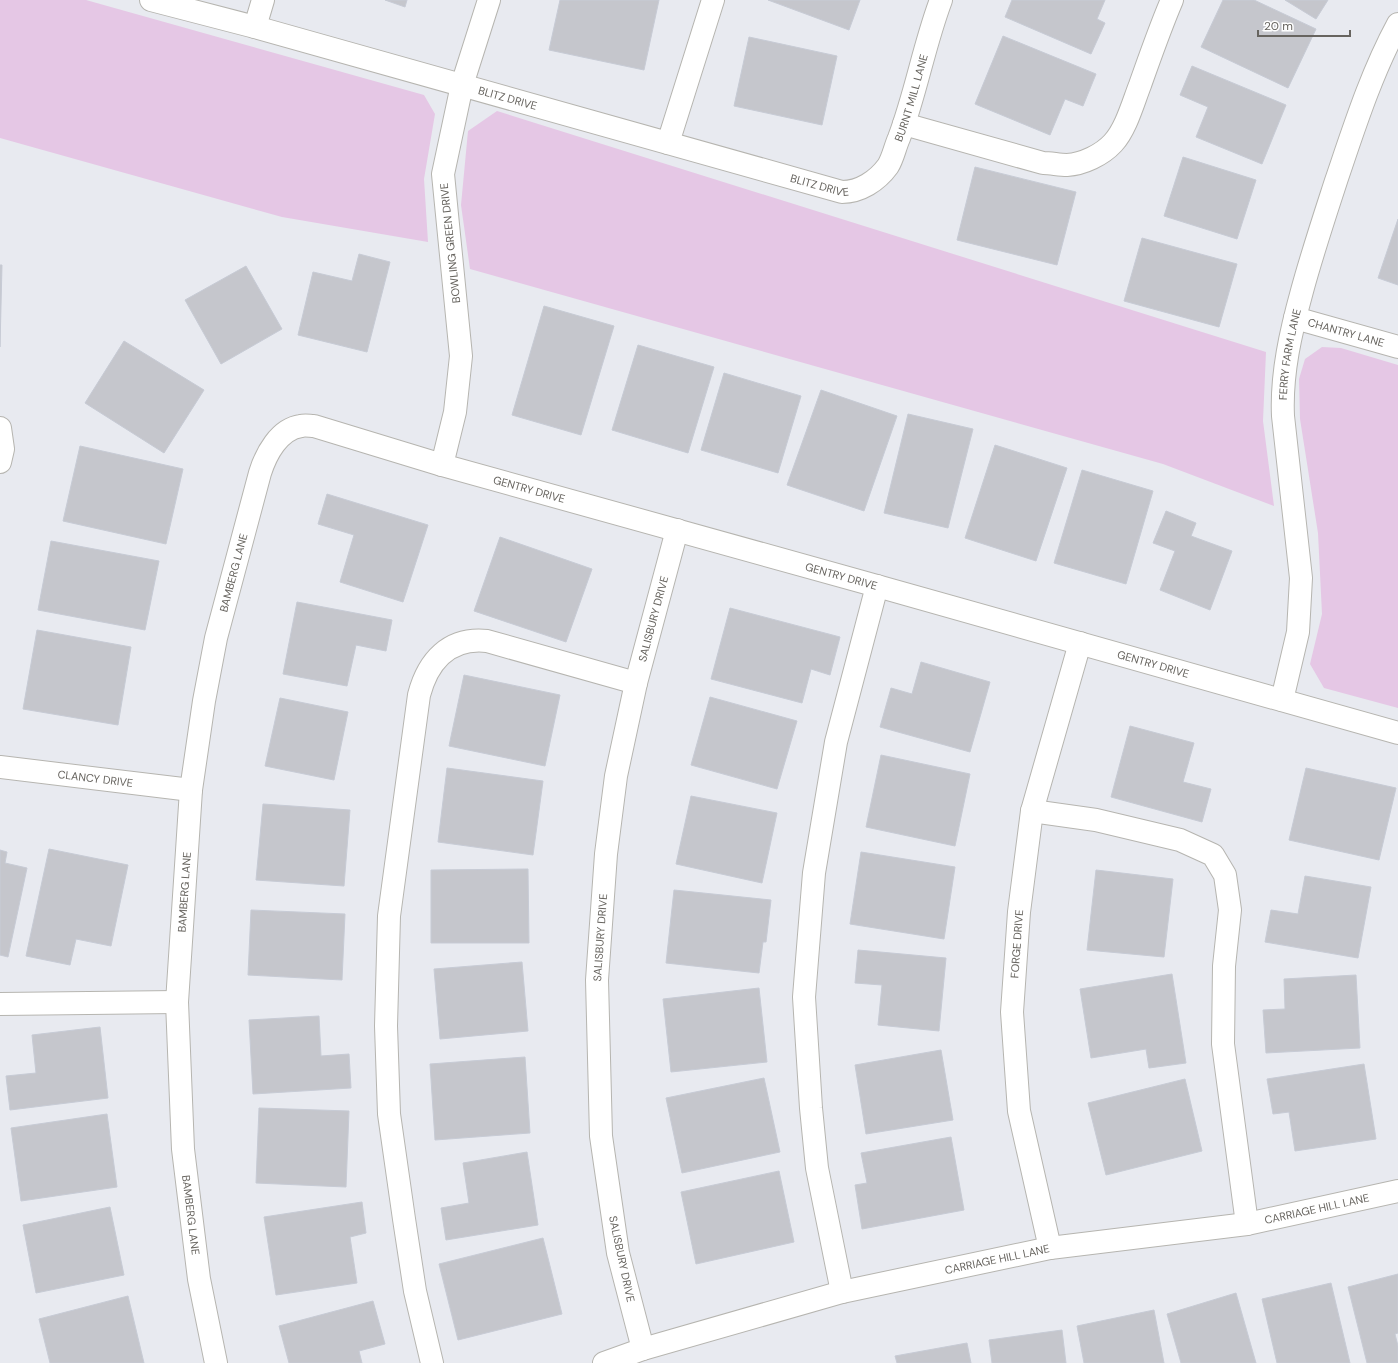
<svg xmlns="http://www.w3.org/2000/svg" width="1398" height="1363" font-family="'DM Sans',sans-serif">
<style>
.green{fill:#e5c7e5}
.building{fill:#c5c6cc;stroke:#c7cbd5}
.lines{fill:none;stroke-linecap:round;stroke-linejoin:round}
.minor-casing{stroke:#b6b5b0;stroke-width:24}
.minor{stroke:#fff;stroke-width:22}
.labels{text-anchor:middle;stroke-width:3.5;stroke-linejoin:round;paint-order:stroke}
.street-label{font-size:11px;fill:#67645f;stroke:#fff}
</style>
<rect width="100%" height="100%" fill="#e8eaf0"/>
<g class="green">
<polygon points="0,0 86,0 424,95 435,114 424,179 428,242 282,217 0,138"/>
<polygon points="497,111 1266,352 1263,421 1274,506 1163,464 470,269 461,205 468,131"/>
<polygon points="1322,347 1341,348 1398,365 1398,708 1324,688 1310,664 1322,614 1318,533 1300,419 1299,379 1305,359"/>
</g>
<g class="building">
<polygon points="385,0 407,0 405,7"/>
<polygon points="560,0 659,0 644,70 549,50"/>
<polygon points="768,0 860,0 849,30"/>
<polygon points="1012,0 1105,0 1097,19 1105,23 1091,54 1005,17"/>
<polygon points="1223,0 1254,0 1316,29 1288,88 1201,47"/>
<polygon points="1285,0 1328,0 1316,19"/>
<polygon points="1003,36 1096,74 1083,106 1065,99 1050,135 975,104"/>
<polygon points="749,37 837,56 822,125 734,106"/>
<polygon points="1192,66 1286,105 1262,164 1196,137 1208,107 1180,95"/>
<polygon points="1183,157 1256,180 1237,239 1164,216"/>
<polygon points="975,167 1076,192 1057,265 957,240"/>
<polygon points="1398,219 1398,285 1378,278"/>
<polygon points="1142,238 1237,264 1219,327 1124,301"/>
<polygon points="359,254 390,262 367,352 298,335 313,272 352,281"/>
<polygon points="0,265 2,265 0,347"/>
<polygon points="246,266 282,329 221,364 185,300"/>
<polygon points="544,306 614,326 581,435 512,415"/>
<polygon points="124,341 204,390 164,453 85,403"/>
<polygon points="638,345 714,367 688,453 612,430"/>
<polygon points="724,373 801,396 778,473 701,450"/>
<polygon points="821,390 897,416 864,511 787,485"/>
<polygon points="908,414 973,429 948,528 884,513"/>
<polygon points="995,445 1067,468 1036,561 965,538"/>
<polygon points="80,446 183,469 166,544 63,521"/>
<polygon points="1082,470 1153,491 1126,584 1054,563"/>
<polygon points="327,494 428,525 403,602 340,582 354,535 318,524"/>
<polygon points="1166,511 1196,523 1191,536 1232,551 1210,610 1160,590 1175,551 1153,543"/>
<polygon points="500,537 592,569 566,642 474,611"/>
<polygon points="51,541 159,561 145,630 38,610"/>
<polygon points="297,602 392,620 386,651 356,645 347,686 283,674"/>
<polygon points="730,608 840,637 830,675 811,669 802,703 711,679"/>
<polygon points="37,630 131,647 118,725 23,709"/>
<polygon points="921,662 990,682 970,752 880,727 891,688 912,694"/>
<polygon points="464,675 560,695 545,766 449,746"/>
<polygon points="710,697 797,721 777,789 691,765"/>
<polygon points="280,698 348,712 334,780 265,766"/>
<polygon points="1130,726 1194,743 1183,782 1211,789 1202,822 1111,797"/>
<polygon points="881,755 970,774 955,846 866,827"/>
<polygon points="447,768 543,781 533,855 438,842"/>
<polygon points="1306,768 1396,788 1379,860 1289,840"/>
<polygon points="691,796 777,813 762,883 676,864"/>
<polygon points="263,804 350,810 344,886 256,880"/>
<polygon points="49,849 128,865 111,946 76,939 70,965 26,956"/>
<polygon points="0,850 7,852 5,863 27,868 8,957 0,955"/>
<polygon points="861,852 955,867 944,939 850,924"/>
<polygon points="528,869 529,943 431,943 431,870"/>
<polygon points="1096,870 1173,879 1164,957 1087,950"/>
<polygon points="1305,876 1371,887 1358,958 1265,942 1271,910 1298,914"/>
<polygon points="674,890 771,900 766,942 763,942 759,973 666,963"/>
<polygon points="251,910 345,914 342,980 248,975"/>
<polygon points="858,950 946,958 939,1031 878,1025 882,985 855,983"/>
<polygon points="522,962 528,1031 440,1039 434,969"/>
<polygon points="1172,974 1186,1063 1149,1068 1146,1049 1091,1058 1080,989"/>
<polygon points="1356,975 1360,1048 1266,1053 1263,1010 1285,1009 1284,979"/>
<polygon points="759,988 767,1062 671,1072 663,999"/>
<polygon points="319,1016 321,1056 349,1054 351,1088 253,1094 249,1020"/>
<polygon points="100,1027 108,1098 10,1110 6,1076 36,1073 32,1035"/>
<polygon points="941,1050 953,1120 866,1134 855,1065"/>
<polygon points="525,1057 530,1133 435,1140 430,1064"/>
<polygon points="1364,1064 1376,1139 1295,1151 1289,1112 1273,1114 1267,1079"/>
<polygon points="764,1078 780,1152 682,1173 666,1098"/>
<polygon points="1185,1079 1202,1151 1106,1175 1088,1103"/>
<polygon points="259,1108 349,1111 346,1187 256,1183"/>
<polygon points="107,1114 117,1187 21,1201 11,1128"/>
<polygon points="951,1137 964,1210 862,1229 855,1185 867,1183 861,1153"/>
<polygon points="527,1152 538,1225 446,1240 441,1208 469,1203 463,1163"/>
<polygon points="779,1171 794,1242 696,1264 681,1192"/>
<polygon points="362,1202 366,1233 350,1237 357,1283 276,1295 264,1217"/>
<polygon points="110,1207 124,1275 36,1293 23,1225"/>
<polygon points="543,1238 562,1314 458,1340 439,1264"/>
<polygon points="1398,1274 1398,1333 1395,1334 1398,1346 1398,1363 1367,1363 1348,1287"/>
<polygon points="1331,1283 1350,1363 1277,1363 1262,1299"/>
<polygon points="1236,1293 1256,1363 1181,1363 1167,1314"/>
<polygon points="128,1296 144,1363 50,1363 39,1319"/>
<polygon points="373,1301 385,1344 359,1351 362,1363 289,1363 279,1326"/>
<polygon points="1154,1310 1164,1363 1084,1363 1077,1326"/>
<polygon points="1062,1330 1066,1363 992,1363 989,1340"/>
<polygon points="967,1343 971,1363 897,1363 895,1356"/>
</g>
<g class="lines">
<defs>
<g id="minor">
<path id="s1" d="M151,0L255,27L842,192C860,192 877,181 888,166C893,158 895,147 899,138C916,93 924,45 941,0"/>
<polyline points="255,27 263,0"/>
<path d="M904,124L1043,163C1051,163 1059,165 1067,165C1083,164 1102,155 1113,143C1126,129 1133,103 1140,85C1150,57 1160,28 1172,0"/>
<polyline points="668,143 713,0"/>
<path id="s2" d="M1295,318L1398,347"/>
<polyline points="0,428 3,449 0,462"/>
<polyline points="442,465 455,412 461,356 443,174 462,85 489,0"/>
<path id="s3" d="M1282,700L1298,632L1301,578L1283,416C1281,374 1291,331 1302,291C1312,254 1324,218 1336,181C1354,128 1371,74 1398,24"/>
<path id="s4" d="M0,767L191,790"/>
<polyline points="1032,811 1096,820 1180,840 1213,855 1225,875 1230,910 1224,966 1223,1044 1247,1224"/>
<polyline points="0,1004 177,1002"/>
<path id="s5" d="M1050,1248L1019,1111L1012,1012L1019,912L1032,811L1080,643"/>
<polyline points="842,1292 817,1168 811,1108 804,997 814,873 836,742 877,586"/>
<path id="s6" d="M643,1349L618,1253L601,1136L597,980L606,854L616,776L636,683L677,530"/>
<path id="s7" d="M216,1363L199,1279L183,1149L177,1002L191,790L204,701L216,638L260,473C266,454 279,429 301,426C305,425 310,426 314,426L442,465L877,586L1398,733"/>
<path d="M432,1363L415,1291L404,1219L389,1114L386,1026L389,916L419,695C428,661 449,637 487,641L636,683"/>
<path id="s8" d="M604,1363L643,1349L842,1292L1050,1248L1247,1224L1398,1191"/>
</g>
</defs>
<use href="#minor" class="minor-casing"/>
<use href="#minor" class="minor"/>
</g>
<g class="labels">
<g class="street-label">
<text dy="4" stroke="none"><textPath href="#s1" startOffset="370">BLITZ DRIVE</textPath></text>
<text dy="4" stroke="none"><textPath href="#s1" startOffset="844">BURNT MILL LANE</textPath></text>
<text dy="4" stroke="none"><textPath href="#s1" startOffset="694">BLITZ DRIVE</textPath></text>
<text transform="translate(450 243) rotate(-96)" y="4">BOWLING GREEN DRIVE</text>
<text dy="4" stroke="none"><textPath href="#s2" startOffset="53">CHANTRY LANE</textPath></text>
<text dy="4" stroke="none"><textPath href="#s3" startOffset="349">FERRY FARM LANE</textPath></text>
<text dy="4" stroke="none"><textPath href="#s7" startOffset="1204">GENTRY DRIVE</textPath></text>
<text dy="4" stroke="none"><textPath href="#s7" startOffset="798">BAMBERG LANE</textPath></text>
<text dy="4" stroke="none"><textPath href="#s7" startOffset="1528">GENTRY DRIVE</textPath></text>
<text dy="4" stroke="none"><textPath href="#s6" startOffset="740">SALISBURY DRIVE</textPath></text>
<text dy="4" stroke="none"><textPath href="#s7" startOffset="1852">GENTRY DRIVE</textPath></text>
<text dy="4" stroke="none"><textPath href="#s4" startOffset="96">CLANCY DRIVE</textPath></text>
<text dy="4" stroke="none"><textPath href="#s7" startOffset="474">BAMBERG LANE</textPath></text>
<text dy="4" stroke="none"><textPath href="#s6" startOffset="416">SALISBURY DRIVE</textPath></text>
<text dy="4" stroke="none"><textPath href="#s5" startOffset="308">FORGE DRIVE</textPath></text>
<text dy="4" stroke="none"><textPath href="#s8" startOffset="731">CARRIAGE HILL LANE</textPath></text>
<text transform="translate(191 1215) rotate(83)" y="4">BAMBERG LANE</text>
<text transform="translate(622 1259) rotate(78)" y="4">SALISBURY DRIVE</text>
<text dy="4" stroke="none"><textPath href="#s8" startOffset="407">CARRIAGE HILL LANE</textPath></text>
</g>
</g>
<path d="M1258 30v6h92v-6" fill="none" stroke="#67645f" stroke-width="2"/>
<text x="1264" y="30" font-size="12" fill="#67645f" stroke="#ffffff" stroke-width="3" paint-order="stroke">20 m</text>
</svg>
